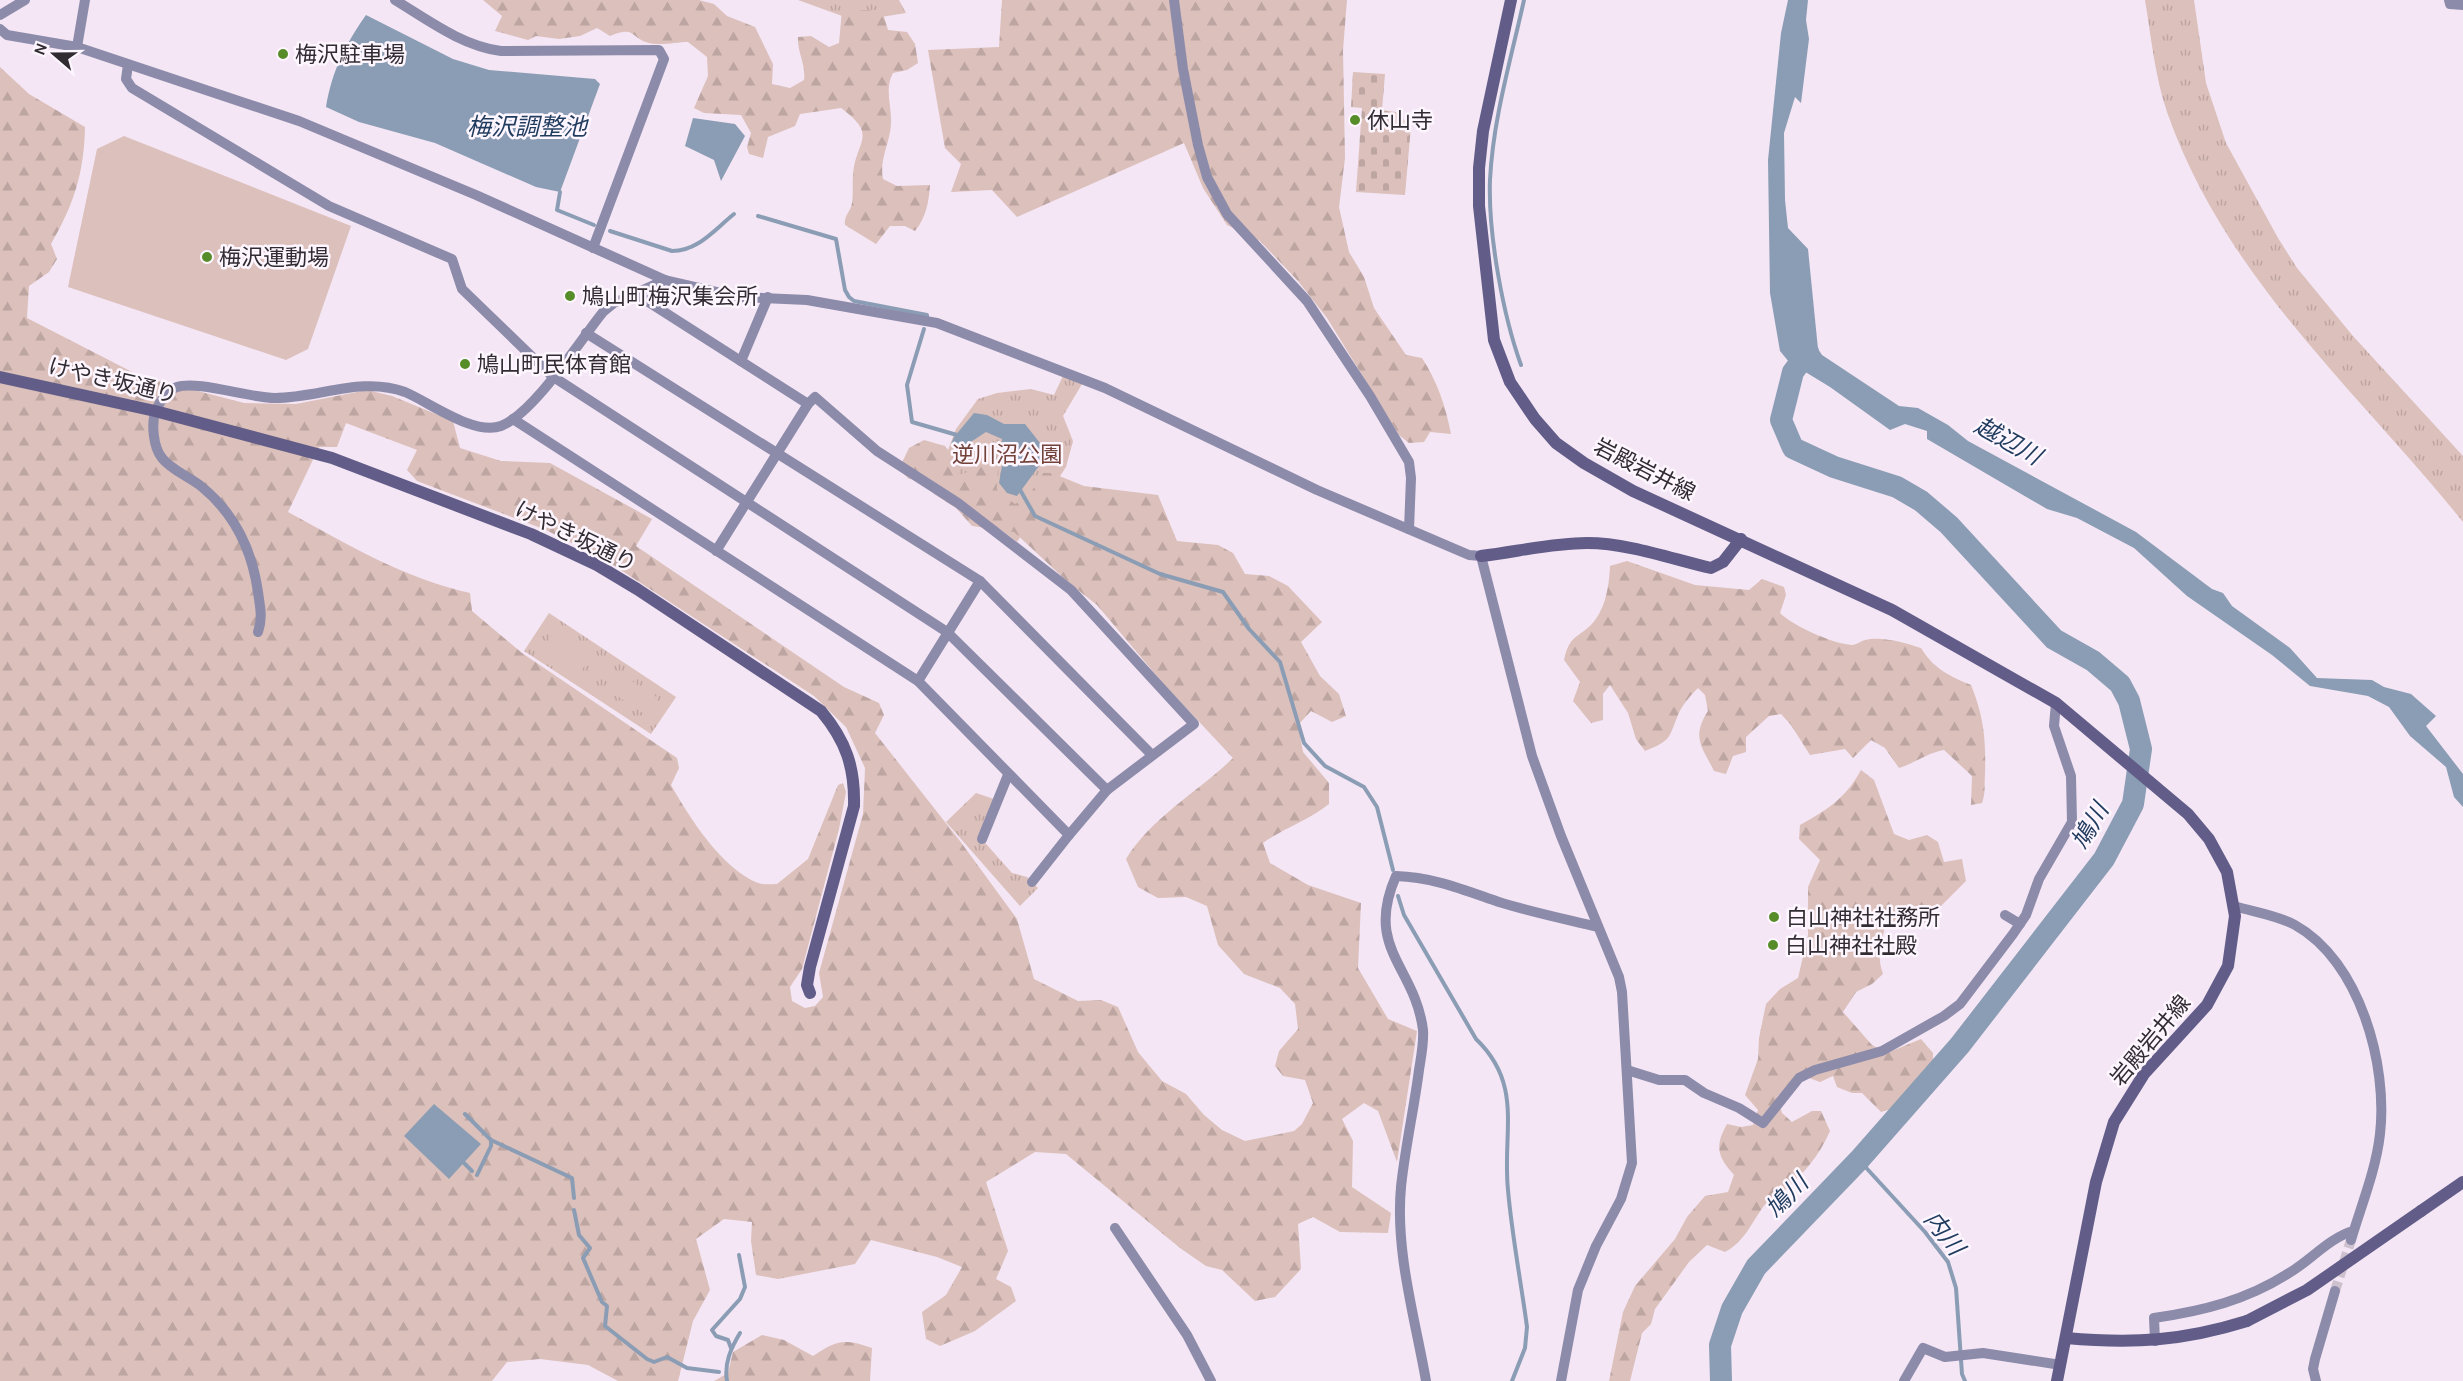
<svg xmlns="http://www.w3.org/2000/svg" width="2463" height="1381" font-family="Karla,'Noto Sans JP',sans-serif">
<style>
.grass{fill:url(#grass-tufts)}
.forest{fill:url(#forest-firs);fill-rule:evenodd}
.cemetery{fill:url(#cemetery-stones)}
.pitch{fill:#dcc0bb}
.water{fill:#8b9db4}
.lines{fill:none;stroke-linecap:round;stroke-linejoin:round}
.stream{stroke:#8b9db4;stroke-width:4}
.river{stroke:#8b9db4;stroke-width:22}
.street-tunnel{stroke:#cdc1ce;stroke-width:10;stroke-dasharray:10 5;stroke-linecap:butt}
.street{stroke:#8d8baa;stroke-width:10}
.secondary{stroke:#625d88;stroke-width:12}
.secondary-bridge{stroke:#625d88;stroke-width:12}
.poi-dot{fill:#568d29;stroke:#fef6ff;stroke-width:2}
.labels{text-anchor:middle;stroke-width:5;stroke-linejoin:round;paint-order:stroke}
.poi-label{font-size:22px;fill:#312c32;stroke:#fef6ff;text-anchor:start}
.street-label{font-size:22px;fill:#312c32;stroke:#fef6ff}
.park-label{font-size:22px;fill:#724138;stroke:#fef6ff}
.water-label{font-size:24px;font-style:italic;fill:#1f3b5e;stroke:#fef6ff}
</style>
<defs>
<pattern id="grass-tufts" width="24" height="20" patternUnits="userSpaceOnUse" patternTransform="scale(1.5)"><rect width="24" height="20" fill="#dcc0bb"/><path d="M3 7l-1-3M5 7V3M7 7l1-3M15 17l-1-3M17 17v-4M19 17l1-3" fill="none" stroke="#bda5a1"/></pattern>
<pattern id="forest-firs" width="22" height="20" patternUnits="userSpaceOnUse" patternTransform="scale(1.5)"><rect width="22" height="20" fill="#dcc0bb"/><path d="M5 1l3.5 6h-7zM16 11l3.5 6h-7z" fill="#bda5a1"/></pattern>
<pattern id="cemetery-stones" width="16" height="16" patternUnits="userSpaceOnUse" patternTransform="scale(1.5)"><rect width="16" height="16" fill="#dcc0bb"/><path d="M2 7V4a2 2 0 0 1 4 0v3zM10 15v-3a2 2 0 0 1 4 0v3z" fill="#bda5a1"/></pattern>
</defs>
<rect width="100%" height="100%" fill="#f4e6f5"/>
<g class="grass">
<polygon points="798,0 899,0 906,13 856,21"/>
<path d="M2145,0H2194L2206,83L2226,143L2278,238L2297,268L2353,336L2463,456V522C2356,389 2225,278 2167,112C2155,77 2151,36 2145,0Z"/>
<polygon points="1063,376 1082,384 1063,416 1073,441 1066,467 1017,542 960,498 948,450 956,429 978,399 997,393 1031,389 1054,395"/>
<polygon points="549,613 676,697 651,734 524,651"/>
<polygon points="976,793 994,799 979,836 1012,873 1027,877 1038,888 1020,906 946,822"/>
</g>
<g class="forest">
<path d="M483,0H699L714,4L727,16L755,27L773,64L772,84L790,88L804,80C806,64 797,52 798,37L811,36L829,47L839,43L842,10H882L888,30L907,32L915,44L918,63L907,70L893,73C884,89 892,106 891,124C890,143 879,159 883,179L897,186L930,185C929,201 926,218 915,231L905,226H890L876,244L845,225C844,217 848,214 851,207C854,197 852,185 853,174C856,140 879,136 841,108L800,114L795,126L768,137L763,158L749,154L747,147L751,133L741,115L704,113L694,108L708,76L707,57L688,42C677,42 660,46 649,43C630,38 636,25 610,36L597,28L580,36L559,39L536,36L528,40L495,31L502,16Z"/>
<path d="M1002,0H1347L1343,50L1345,158L1339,207L1349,252L1364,277L1374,308L1406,355L1422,358C1437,381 1446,407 1451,434L1430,432L1424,442L1409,443L1399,435L1327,318L1298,281L1260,241L1227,225L1203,188L1184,143L1017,217L992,190L951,192L961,164L945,148L928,50L999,47Z"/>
<path d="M0,67L29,94L85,127C84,173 74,204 51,244L57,259L49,272L29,286L27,318L140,376L244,403L296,404L367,390L392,396L453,421L460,448L501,461L550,463L652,519L636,546L844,687L879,703L884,715L875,733L960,841L1017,919L1034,979L1078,1001L1101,1000L1118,1007L1138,1052L1162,1081L1186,1094L1204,1115L1222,1130L1245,1141L1294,1131L1302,1124L1313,1103L1305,1080L1283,1076L1275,1066L1279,1051L1298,1029L1295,1004L1280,988L1244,974L1218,945L1207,906L1186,897L1158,898L1138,887L1126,859C1152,817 1198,792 1233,758L1161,681L1097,605L1069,583L1014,532L972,526L956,508L934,494L926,480L909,479L899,469L909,448L924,440L945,446L955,459L959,475L974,470L985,448L995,451C1001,464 996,476 997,490L1015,504L1030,496L1040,473H1052L1084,486L1158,495L1177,541L1218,545L1233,553L1245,574L1269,576L1288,586L1322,622L1301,642L1320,676L1339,694L1346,716L1332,722L1311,711L1298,725L1303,752L1329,783V804C1309,820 1284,828 1263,843L1270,863L1308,885L1361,903L1358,968L1388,1019L1417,1031L1397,1162L1378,1111L1364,1103L1342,1119L1353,1141L1352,1187L1391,1213L1388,1233L1340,1232L1313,1217L1298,1224L1301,1269L1275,1297L1255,1301L1222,1270L1206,1266L1180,1248L1066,1154L1035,1152L986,1182L1008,1251L996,1279L1011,1287L1016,1301L975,1331L940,1346L926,1339L922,1312L946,1295L962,1267L937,1257L871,1240L855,1264L778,1279L756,1275L751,1241L752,1222L724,1219L696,1239L710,1290L693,1321L678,1381H618L588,1365L540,1359L507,1362L492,1381H0ZM346,423L417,450L407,470L417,481L546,530L607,561L814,696L846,727L865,768L863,814L819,973L823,997L815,1006L805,1008L792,1001L790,987L802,969L839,829L846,792L843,783L838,785L808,859L777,884C772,884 764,885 758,883C722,869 689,817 671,785L679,768L677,758L522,653L472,611L470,593C403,578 347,544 288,512L319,447H337Z"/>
<path d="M1627,561L1695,585L1749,590L1762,579L1784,587L1786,595L1780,613C1793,626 1833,644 1852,645C1856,645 1861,641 1865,640C1882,636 1905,643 1921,648C1933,668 1949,676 1971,685C1984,717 1986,740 1985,774C1984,785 1986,792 1982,803L1971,805L1972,776L1944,750C1927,753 1915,763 1899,768L1885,748L1871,740L1853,758L1845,749L1810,755L1791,725L1781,714L1769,716L1746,737V752L1733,756L1726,774L1714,771C1702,747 1691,737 1708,711L1705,695L1698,688C1691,695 1682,705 1678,715C1668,739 1672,740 1645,751L1636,739L1628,713L1610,685L1603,694V720L1591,723L1573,701L1580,682L1564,660C1570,634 1577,639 1592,624C1606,608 1609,586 1610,566Z"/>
<path d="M1861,770L1874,780L1894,834L1909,840L1927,835L1938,842L1944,862L1962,859L1966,881L1924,923L1907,917L1885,928C1880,944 1877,958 1883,974L1872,984L1856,992L1843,1012L1872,1045L1887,1053L1921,1039L1933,1053V1066L1908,1095L1895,1108L1881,1112L1862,1093H1852L1837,1087L1833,1076L1820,1082L1798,1074L1777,1097L1782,1113L1792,1122L1812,1111H1821L1830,1131C1819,1156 1805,1172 1785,1190C1779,1196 1769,1199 1763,1207C1751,1224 1744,1242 1725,1252L1707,1245L1689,1262L1655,1309L1651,1324L1642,1333L1630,1381H1609L1623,1312L1635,1286L1675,1239L1687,1217L1705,1196L1728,1192L1734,1175C1718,1157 1714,1147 1727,1124L1741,1127L1753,1125L1758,1110L1745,1095L1758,1059L1759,1038L1766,1004L1780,989L1798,978L1808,935V887L1820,860L1799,839L1800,825C1827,810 1846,798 1861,770Z"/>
<path d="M762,1335L784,1340L813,1356C836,1340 845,1338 872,1348L870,1381H714L728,1373L733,1352Z"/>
</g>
<polygon class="cemetery" points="1353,72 1385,74 1382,110 1396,112 1411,126 1405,195 1356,192 1362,108 1351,107"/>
<g class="pitch">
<polygon points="124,136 351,226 308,349 286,360 68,287 97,149"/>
<polygon points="554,632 591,656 580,673 543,649"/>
<polygon points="621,674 658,698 646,715 610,691"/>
</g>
<g class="water">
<polygon points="1788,0 1808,0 1806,20 1809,39 1801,103 1795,97 1784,133 1785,200 1788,228 1808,249 1818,349 1822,355 1899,406 1918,408 1948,425 1968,441 2136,532 2212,589 2223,593 2232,606 2290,648 2317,678 2372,680 2384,687 2411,694 2436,716 2426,726 2463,774 2463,807 2454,797 2446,767 2410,736 2389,707 2368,696 2310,686 2272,655 2187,596 2134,548 2077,518 2047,509 1927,439 1927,431 1905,424 1890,430 1830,387 1789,362 1780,351 1770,293 1768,160 1781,33"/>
<path d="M366,15L453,59L489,70L595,79L600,84L560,192L536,187L435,143L359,122L326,107C332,71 345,45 366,15Z"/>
<polygon points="693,118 735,124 745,136 721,181 714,160 685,146"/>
<polygon points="974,413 987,415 1004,424 1025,424 1044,448 1039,466 1017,496 1007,493 999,483 1003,460 1002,439 986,432 960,449 951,444 954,437"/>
<polygon points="434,1104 481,1144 449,1179 404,1136"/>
</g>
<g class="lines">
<g class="stream">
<polyline points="560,192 557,210 594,225"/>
<polyline points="758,216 836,239 845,290 849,297 854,301 927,315 927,318"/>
<path d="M610,231L672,251C698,251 714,230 734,214"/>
<polyline points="924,329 907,385 912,422 957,435"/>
<path d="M1521,365C1503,315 1488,234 1490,180C1493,119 1511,59 1524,0"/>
<polyline points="1019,488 1035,516 1160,574 1223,592 1249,629 1280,662 1304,743 1325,766 1364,787 1377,807 1393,870"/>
<path d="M1398,896L1404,915L1476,1039C1524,1085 1502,1132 1508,1190C1512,1236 1521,1282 1527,1327L1525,1348L1512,1381"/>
<polyline points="465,1114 491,1140 572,1178 574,1198"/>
<polyline points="1859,1160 1925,1232 1948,1262 1956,1288 1962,1374 1965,1381"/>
<polyline points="464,1163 472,1171"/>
<polyline points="477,1175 491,1146 491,1140"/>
<polyline points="574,1210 579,1235 590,1248 583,1258 602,1302 607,1306 605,1326 647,1359 654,1362 667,1357 687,1368 719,1372"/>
<polyline points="731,1348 728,1340 716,1336 712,1330 740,1299 745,1287 739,1255"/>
<path d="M727,1381C724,1363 731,1348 740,1333"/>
</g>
<polyline class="river" points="1721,1381 1720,1345 1732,1309 1756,1267 1859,1160 1960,1045 2104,859 2133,804 2141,749 2129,701 2120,684 2093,661 2054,639 1949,525 1921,501 1897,487 1834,467 1793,448 1781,420 1793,372 1808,352"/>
<polyline class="street-tunnel" points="2335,1291 2351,1240"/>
<g class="street">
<path d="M395,0C428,20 462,46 501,51L659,50L664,59L593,248"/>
<polyline points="1174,0 1183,69 1198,145 1207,177 1227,214 1307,301 1370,396 1409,462 1411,478 1409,529"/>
<polyline points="2449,0 2450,4 2463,5"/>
<polyline points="0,15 25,0"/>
<polyline points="0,29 7,35 77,47 299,121 476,195 665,280 739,297 807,300 937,323 1105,388 1317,490 1469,555 1481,556 1532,756 1561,836 1619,977 1622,992 1632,1163 1621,1199 1596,1246 1578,1290 1561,1381"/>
<polyline points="77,47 85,0"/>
<polyline points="128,65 126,79 132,88 329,206 452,259 462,289 552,376 947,632 1107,790"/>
<polyline points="636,294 808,404"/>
<polyline points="586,333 980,581 1152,755"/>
<polyline points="741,361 768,297"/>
<polyline points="513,419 918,681 1069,835 1107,790 1194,724 1071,590 958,503 877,451 815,397 808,404 716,551"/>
<path d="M258,632C263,617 260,607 258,592C252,550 235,514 202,487C190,477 171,470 162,458C153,447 151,423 156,410C160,401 168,390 177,387C197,380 249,398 275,398C319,398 362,376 405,392C429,402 474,436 501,426C534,413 579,342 603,312L614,303L665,280"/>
<polyline points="918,681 980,581"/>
<polyline points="982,839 1008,775"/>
<polyline points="1032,882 1069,835"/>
<path d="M2234,906C2254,912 2277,915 2295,925C2360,961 2388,1065 2380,1134C2376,1170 2361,1206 2351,1240"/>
<polyline points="2005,915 2020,924"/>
<polyline points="1627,1070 1659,1080 1685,1080 1704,1093 1739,1108 1763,1123 1799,1078 1815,1070 1882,1051 1944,1016 1960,1004 2013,934 2026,915 2039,879 2072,822 2071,776 2054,726 2056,703"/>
<polyline points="1115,1228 1187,1335 1211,1381"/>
<path d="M2155,1341L2154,1318C2203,1311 2247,1300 2289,1273C2311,1260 2329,1238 2353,1231"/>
<path d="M1426,1381C1415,1318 1395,1251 1401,1187C1405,1148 1414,1109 1419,1070C1421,1057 1424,1043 1423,1030C1415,966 1364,949 1396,876C1433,877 1464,890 1499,902C1531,912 1565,919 1598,927"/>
<polyline points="1904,1381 1923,1348 1945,1357 1983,1353 2061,1365"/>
<polyline points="2316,1381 2313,1369 2315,1359 2335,1291"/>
</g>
<g class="secondary">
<polyline points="1511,0 1483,131 1479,168 1479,206 1494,340 1510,382 1535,419 1556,443 1584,463 1633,491 1892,610 2056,703 2188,814 2209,839 2227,872 2235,916 2228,966 2207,1005 2144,1074 2114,1122 2096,1182 2057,1381"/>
<path d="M0,377L155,411L332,458L531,534L597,565L637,589L821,711C846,741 855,767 854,806L810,967L807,985L810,993"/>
<path d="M1481,556C1516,552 1552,543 1587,543C1628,543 1672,559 1711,568L1723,562L1741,539"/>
<polyline points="2421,1211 2463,1182"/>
<path d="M2066,1338C2133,1344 2183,1341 2247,1321"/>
</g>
<polyline class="secondary-bridge" points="2247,1321 2307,1290 2421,1211"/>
</g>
<g class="poi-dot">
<circle cx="283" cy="54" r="6"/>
<circle cx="1355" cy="120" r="6"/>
<circle cx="207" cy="257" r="6"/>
<circle cx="570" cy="296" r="6"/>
<circle cx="465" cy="364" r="6"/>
<circle cx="1774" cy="917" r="6"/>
<circle cx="1773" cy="945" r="6"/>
</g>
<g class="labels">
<g class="poi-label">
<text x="295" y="62">梅沢駐車場</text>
<text x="1367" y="128">休山寺</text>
<text x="219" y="265">梅沢運動場</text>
<text x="582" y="304">鳩山町梅沢集会所</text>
<text x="477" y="372">鳩山町民体育館</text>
<text x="1786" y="925">白山神社社務所</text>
<text x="1785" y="953">白山神社社殿</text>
</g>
<g class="street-label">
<text transform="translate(113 380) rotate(13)" y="8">けやき坂通り</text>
<text transform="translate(1645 469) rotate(27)" y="8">岩殿岩井線</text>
<text transform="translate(576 536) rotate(26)" y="8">けやき坂通り</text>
<text transform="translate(2150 1040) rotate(-50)" y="8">岩殿岩井線</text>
</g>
<g class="park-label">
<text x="1007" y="462">逆川沼公園</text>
</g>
<g class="water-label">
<text x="527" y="135">梅沢調整池</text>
<text transform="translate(2008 441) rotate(29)" y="8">越辺川</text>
<text transform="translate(2090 826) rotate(-60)" y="8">鳩川</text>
<text transform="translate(1787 1196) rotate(-46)" y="8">鳩川</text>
<text transform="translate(1944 1233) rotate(52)" y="8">内川</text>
</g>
</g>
<g transform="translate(54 54) rotate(290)" stroke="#fef6ff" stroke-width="4.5" paint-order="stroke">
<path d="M0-4.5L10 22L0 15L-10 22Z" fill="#312c32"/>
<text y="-9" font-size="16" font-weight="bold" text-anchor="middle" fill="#312c32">N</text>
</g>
</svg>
